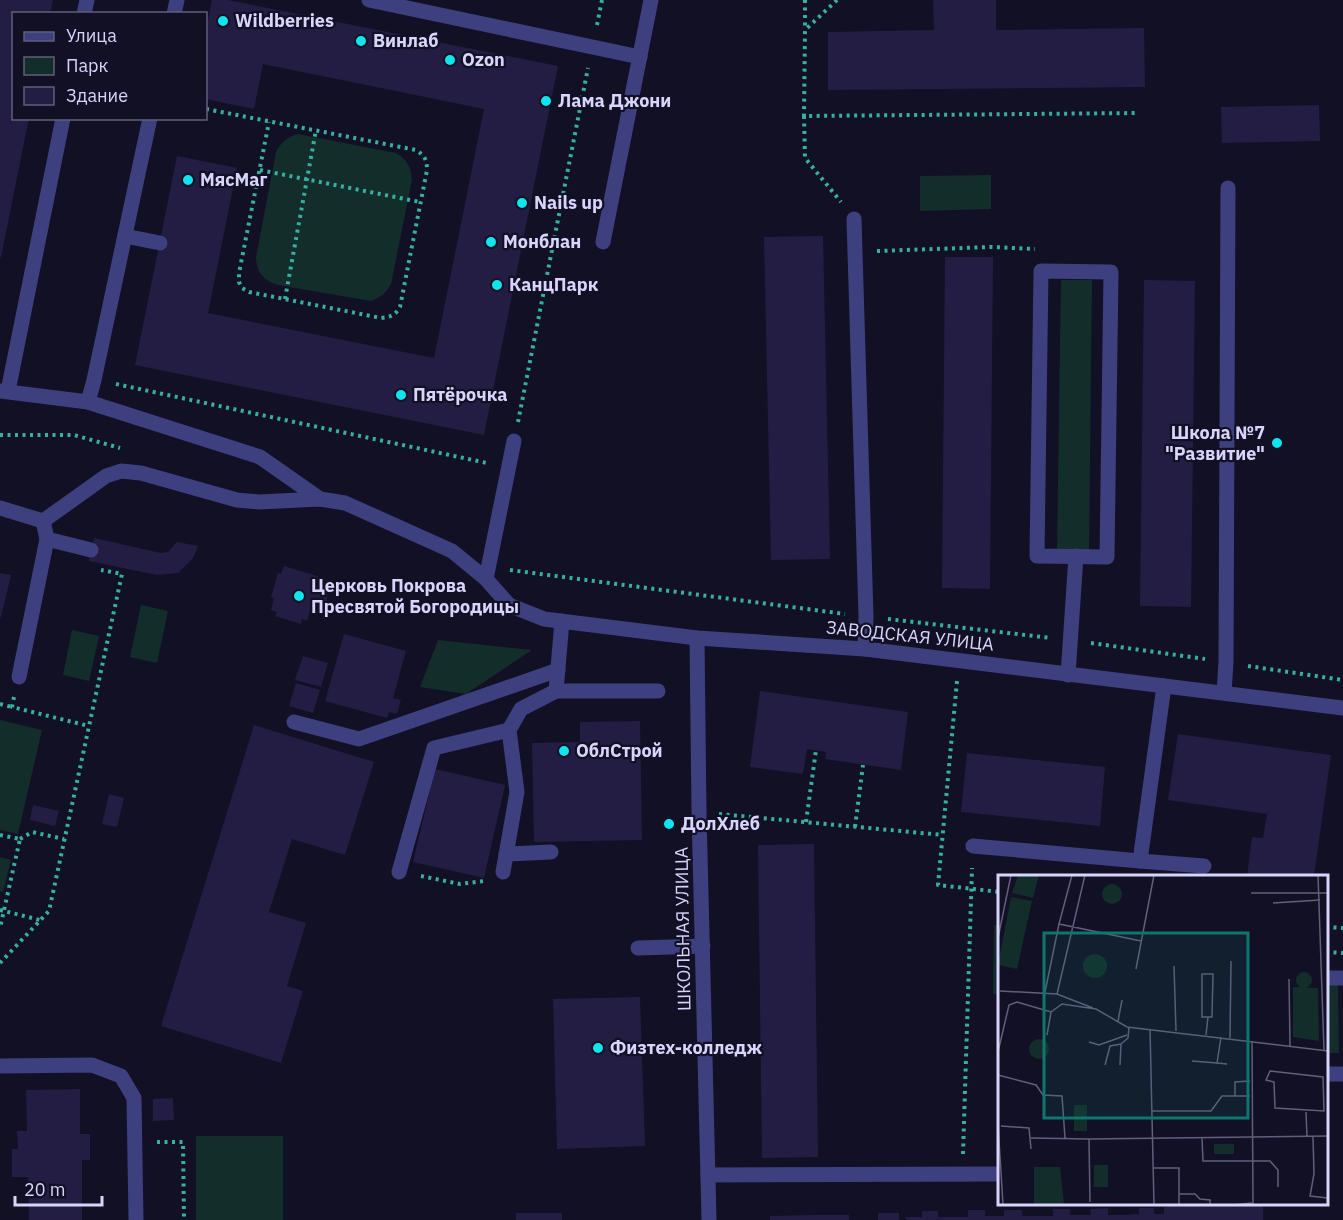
<svg xmlns="http://www.w3.org/2000/svg" width="1343" height="1220" font-family="'IBM Plex Sans',sans-serif">
<style>
.green{fill:#132d2b}
.building{fill:#231d43}
.lines{fill:none;stroke-linecap:round;stroke-linejoin:round}
.path{stroke:#37afa1;stroke-width:4;stroke-dasharray:3 4.5;stroke-linecap:butt}
.service{stroke:#3e3f7f;stroke-width:15}
.minor{stroke:#3e3f7f;stroke-width:15}
.poi-dot{fill:#10e4ee;stroke:#121024;stroke-width:2}
.labels{text-anchor:middle;stroke-width:4.5;stroke-linejoin:round;paint-order:stroke}
.poi-label{font-size:18px;font-weight:bold;fill:#d8d5fc;stroke:#121024;text-anchor:start}
.street-label{font-size:18px;fill:#d8d5fc;stroke:#121024}
.inset-road{fill:none;stroke:#615f7a;stroke-width:1.5}
.view{fill:#0f766e;fill-opacity:0.15;stroke:#0f766e;stroke-width:3}
.inset-edge{fill:none;stroke:#d8d5fc;stroke-width:3}
</style>
<rect width="100%" height="100%" fill="#121024"/>
<g class="green">
<path d="M298,134L396,153C407,159 411,167 412,180L391,284C386,293 381,297 371,301L278,285C263,281 256,271 256,257L276,152C281,142 287,137 298,134Z"/>
<polygon points="991,175 991,209 920,211 920,176"/>
<polygon points="1061,280 1092,280 1089,551 1057,550"/>
<polygon points="141,605 168,611 157,663 130,657"/>
<polygon points="72,630 99,636 89,681 63,675"/>
<polygon points="438,640 532,650 466,694 420,687"/>
<polygon points="0,720 42,730 18,834 0,830"/>
<polygon points="0,857 11,860 3,892 0,891"/>
<polygon points="994,925 999,925 999,994 993,994"/>
<polygon points="1326,985 1338,985 1339,1053 1327,1053"/>
<rect x="196" y="1136" width="87" height="84"/>
</g>
<g class="building">
<polygon points="0,0 53,0 50,14 14,14 14,118 29,118 1,257 0,257"/>
<polygon points="212,0 228,0 558,66 484,435 135,365 177,156 237,168 208,313 434,358 484,109 263,64 254,109 206,99 206,30"/>
<polygon points="933,0 996,0 996,30 1144,28 1145,87 828,90 828,32 934,30"/>
<polygon points="1319,105 1320,141 1222,143 1221,107"/>
<polygon points="823,236 830,559 771,560 764,237"/>
<polygon points="945,257 993,257 990,589 942,588"/>
<polygon points="1144,280 1195,281 1191,607 1140,606"/>
<polygon points="94,538 161,553 168,552 177,542 198,546 193,558 178,573 157,575 89,561"/>
<polygon points="284,566 320,577 318,584 324,588 327,594 327,601 323,607 317,610 310,610 307,621 302,619 301,624 275,616 277,612 271,610 274,598 271,597 278,573 281,574"/>
<polygon points="0,573 11,575 1,617 0,617"/>
<polygon points="344,634 406,651 393,698 401,700 397,714 389,712 387,718 325,701"/>
<polygon points="303,656 328,663 321,687 295,680"/>
<polygon points="296,683 320,690 313,713 289,706"/>
<polygon points="760,691 908,712 901,770 825,759 826,752 807,749 803,774 750,767"/>
<polygon points="640,721 642,840 534,842 532,743 580,742 580,722"/>
<polygon points="254,725 374,762 345,855 292,839 269,912 306,923 287,986 303,991 281,1063 161,1026"/>
<polygon points="1178,734 1331,755 1314,876 1247,876 1252,837 1263,838 1267,814 1168,800"/>
<polygon points="967,753 1105,767 1100,826 961,812"/>
<polygon points="435,769 505,785 484,878 413,862"/>
<polygon points="109,794 124,798 117,827 102,824"/>
<polygon points="33,805 59,811 55,826 30,820"/>
<polygon points="814,844 818,1157 762,1158 758,845"/>
<polygon points="640,997 645,1146 557,1149 553,999"/>
<polygon points="80,1089 80,1134 90,1134 90,1160 82,1160 82,1220 29,1220 28,1177 12,1177 12,1149 18,1149 17,1131 27,1131 26,1090"/>
<polygon points="173,1098 174,1120 153,1121 153,1099"/>
<polygon points="1169,1204 1263,1204 1263,1220 906,1220 906,1217 922,1217 922,1211 938,1211 938,1217 968,1217 968,1210 985,1210 985,1216 1004,1216 1004,1210 1022,1210 1022,1216 1053,1216 1053,1209 1070,1209 1070,1215 1091,1215 1090,1209 1108,1208 1108,1215 1123,1215 1139,1214 1139,1208 1154,1208 1154,1214 1164,1214 1164,1207 1169,1206"/>
<rect x="516" y="1213" width="46" height="7"/>
<rect x="878" y="1213" width="21" height="7"/>
<polygon points="815,1215 849,1215 849,1220 770,1220 770,1216"/>
</g>
<g class="lines">
<g class="path">
<polyline points="805,0 805,29"/>
<polyline points="837,0 805,30 804,116 1139,113"/>
<polyline points="597,25 602,0"/>
<path d="M206,109L416,150C425,156 427,160 427,170L400,307C395,316 390,317 381,318L249,292L242,288L239,282V273L269,122"/>
<polyline points="804,116 805,158 841,202"/>
<polyline points="260,170 420,202"/>
<polyline points="877,251 992,247 1035,249"/>
<polyline points="285,299 316,130"/>
<polyline points="116,384 487,463"/>
<polyline points="518,422 588,68"/>
<polyline points="0,435 74,435 120,448"/>
<polyline points="510,570 845,614"/>
<polyline points="888,619 1051,638"/>
<polyline points="1091,643 1205,659"/>
<polyline points="1248,666 1343,680"/>
<polyline points="957,681 938,885 1000,892"/>
<polyline points="14,697 12,707 89,726"/>
<polyline points="0,704 12,707"/>
<polyline points="719,814 943,835"/>
<polyline points="806,822 816,750"/>
<polyline points="855,827 863,765"/>
<polyline points="0,835 20,839 0,928"/>
<polyline points="20,839 32,832 64,839"/>
<polyline points="421,876 460,884 484,881"/>
<polyline points="0,910 40,920"/>
<polyline points="1326,927 1343,928"/>
<polyline points="1326,952 1343,953"/>
<polyline points="0,963 49,911 122,574 101,570"/>
<polyline points="157,1142 183,1142 184,1220"/>
<polyline points="963,1154 972,868"/>
</g>
<g class="service">
<polyline points="369,0 640,57"/>
<polyline points="84,14 87,0"/>
<polyline points="174,14 177,0"/>
<polyline points="854,219 866,616 865,649"/>
<polyline points="125,236 160,243"/>
<polyline points="603,242 651,0"/>
<polygon points="1041,271 1111,272 1107,557 1037,556"/>
<polyline points="8,391 63,118"/>
<polyline points="88,402 94,380 150,118"/>
<polyline points="47,539 91,550"/>
<polyline points="486,579 514,441"/>
<polyline points="1068,675 1076,556"/>
<polyline points="19,677 47,539 43,521"/>
<polyline points="1164,686 1140,861 1204,866"/>
<polyline points="556,691 658,691"/>
<polyline points="1224,693 1226,662 1228,188"/>
<polyline points="294,722 359,739 558,670"/>
<polyline points="973,846 1140,861"/>
<polyline points="506,854 551,852"/>
<polyline points="399,872 434,748 509,730"/>
<polyline points="503,872 517,792 509,730 521,709 556,691 562,621"/>
<polyline points="638,948 703,946"/>
<polyline points="1326,978 1343,978"/>
<polyline points="0,1066 92,1065 121,1076 134,1098 136,1220"/>
<polyline points="1326,1074 1343,1074"/>
<polyline points="708,1175 1000,1174"/>
</g>
<g class="minor">
<polyline points="0,391 88,402 260,457 320,499"/>
<polyline points="0,508 43,521 106,476 121,471 141,473 237,500 259,502 320,499 345,503 452,551 486,579 509,605 544,619 697,638 865,649 1343,708"/>
<polyline points="697,638 699,812 709,1220"/>
</g>
</g>
<g class="poi-dot">
<circle cx="223" cy="21" r="6"/>
<circle cx="361" cy="41" r="6"/>
<circle cx="450" cy="60" r="6"/>
<circle cx="546" cy="101" r="6"/>
<circle cx="188" cy="180" r="6"/>
<circle cx="522" cy="203" r="6"/>
<circle cx="491" cy="242" r="6"/>
<circle cx="497" cy="285" r="6"/>
<circle cx="401" cy="395" r="6"/>
<circle cx="1277" cy="443" r="6"/>
<circle cx="299" cy="596" r="6"/>
<circle cx="564" cy="751" r="6"/>
<circle cx="669" cy="824" r="6"/>
<circle cx="598" cy="1048" r="6"/>
</g>
<g class="labels">
<g class="poi-label">
<text x="235" y="27">Wildberries</text>
<text x="373" y="47">Винлаб</text>
<text x="462" y="66">Ozon</text>
<text x="558" y="107">Лама Джони</text>
<text x="200" y="186">МясМаг</text>
<text x="534" y="209">Nails up</text>
<text x="503" y="248">Монблан</text>
<text x="509" y="291">КанцПарк</text>
<text x="413" y="401">Пятёрочка</text>
<text x="1265" y="439" text-anchor="end">Школа №7<tspan x="1265" dy="21">"Развитие"</tspan></text>
<text x="311" y="592">Церковь Покрова<tspan x="311" dy="21">Пресвятой Богородицы</tspan></text>
<text x="576" y="757">ОблСтрой</text>
<text x="681" y="830">ДолХлеб</text>
<text x="610" y="1054">Физтех-колледж</text>
</g>
<g class="street-label">
<text transform="translate(910 636) rotate(6)" y="6">ЗАВОДСКАЯ УЛИЦА</text>
<text transform="translate(683 929) rotate(-91)" y="6">ШКОЛЬНАЯ УЛИЦА</text>
</g>
</g>
<g transform="translate(998 875)">
<rect width="330" height="330" fill="#121024"/>
<path d="M20,0H41L35,23L14,18ZM104 19a10 10 0 1 1 20 0a10 10 0 1 1-20 0ZM13,22L34,26L19,94L0,90ZM85 91a12 12 0 1 1 24 0a12 12 0 1 1-24 0ZM298 105a8 8 0 1 1 16 0a8 8 0 1 1-16 0ZM295,112L320,113L321,166L295,162ZM31 174a10 10 0 1 1 20 0a10 10 0 1 1-20 0ZM76,230H89V256H76ZM216,269H236V279H216ZM96,290H110V312H96ZM36,292H62L66,329L36,330Z" fill="#132d2b"/>
<path class="inset-road" d="M320,0L326,175M253,18H330M275,28L322,25M61,49L74,0M0,63L13,0M176,91L178,156M138,94L156,0M291,104L292,171M2,116L59,119L95,133M47,117L61,49L143,66M59,119L87,0M120,146L124,125M152,154L156,330M49,160L53,137M208,160L210,142H214L215,99H204V142H210M223,162L219,188L229,189M232,163L233,86M254,166L255,330M91,167L101,170L129,160M0,177L11,130L19,127L53,137L64,129L98,134L129,152L330,176M194,186L219,188M107,190L112,171L123,169M122,190L123,169L130,163L131,152M272,196L325,202L326,236L277,233L276,207L268,205ZM0,200L38,210L45,220L64,221L67,263M237,221V207L252,206M154,236H213L224,221H252M308,237L309,262M0,249L5,330M3,251L31,253L33,274M315,262L316,299L312,321L330,323M33,263L91,264L92,327M204,263L205,286H272L280,295V312M91,264L330,261M155,293H181V330M181,319H197L202,324L212,325V330M235,330L254,328"/>
<path class="view" d="M46,58H250V243H46Z"/>
<rect width="330" height="330" class="inset-edge"/>
</g>
<rect x="12" y="12" width="195" height="108" fill="#121024" stroke="#615f7a" stroke-width="1.5"/>
<rect x="24" y="32" width="30" height="9" fill="#3e3f7f" stroke="#615f7a" stroke-width="1.5"/>
<text x="66" y="42" font-size="18" fill="#d8d5fc">Улица</text>
<rect x="24" y="57" width="30" height="18" fill="#132d2b" stroke="#615f7a" stroke-width="1.5"/>
<text x="66" y="72" font-size="18" fill="#d8d5fc">Парк</text>
<rect x="24" y="87" width="30" height="18" fill="#231d43" stroke="#615f7a" stroke-width="1.5"/>
<text x="66" y="102" font-size="18" fill="#d8d5fc">Здание</text>
<path d="M15 1196v9h87v-9" fill="none" stroke="#d8d5fc" stroke-width="3"/>
<text x="24" y="1196" font-size="18" fill="#d8d5fc" stroke="#121024" stroke-width="4.5" paint-order="stroke">20 m</text>
</svg>
